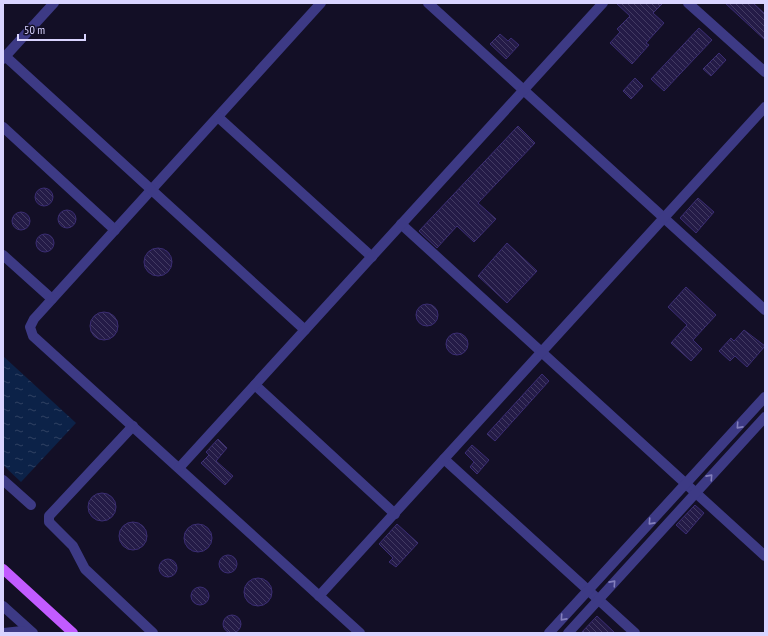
<svg xmlns="http://www.w3.org/2000/svg" width="768" height="636" font-family="'PT Sans Narrow',sans-serif">
<style>
.water{fill:url(#water-ripples)}
.building{fill:url(#building-back-hatch);stroke:#3b2d73}
.lines{fill:none;stroke-linecap:round;stroke-linejoin:round}
.minor{stroke:#3d3a85;stroke-width:10}
.major{stroke:#c25bff;stroke-width:10}
.oneway{stroke:#837fbc}
</style>
<defs>
<pattern id="water-ripples" width="26" height="14" patternUnits="userSpaceOnUse"><rect width="26" height="14" fill="#0c2248"/><path d="M2 4q2-2 4 0t4 0M15 11q2-2 4 0t4 0" fill="none" stroke="#2f4163"/></pattern>
<pattern id="building-back-hatch" width="6" height="6" patternUnits="userSpaceOnUse"><rect width="6" height="6" fill="#241b47"/><path d="M-1 5l2 2M0 0l6 6M5-1l2 2" fill="none" stroke="#433b63"/></pattern>
</defs>
<rect width="100%" height="100%" fill="#130f26"/>
<polygon class="water" points="3,356 76,423 21,482 3,465"/>
<g class="building">
<polygon points="616,3 663,3 653,13 664,23 646,43 649,45 632,64 610,43 620,32 617,29 630,16"/>
<polygon points="725,3 753,3 765,14 765,40"/>
<polygon points="699,28 712,40 664,91 651,79"/>
<polygon points="500,34 508,41 511,38 519,45 506,59 490,44"/>
<polygon points="719,53 726,60 711,76 703,69"/>
<polygon points="635,78 643,86 631,99 623,91"/>
<polygon points="518,126 535,143 478,203 496,219 474,242 457,226 437,248 419,231"/>
<circle cx="44" cy="197" r="9"/>
<polygon points="698,198 714,212 696,233 680,218"/>
<circle cx="67" cy="219" r="9"/>
<circle cx="21" cy="221" r="9"/>
<circle cx="45" cy="243" r="9"/>
<polygon points="507,243 537,271 507,303 478,276"/>
<circle cx="158" cy="262" r="14"/>
<polygon points="686,287 716,315 693,340 702,349 691,361 671,343 687,325 668,307"/>
<circle cx="427" cy="315" r="11"/>
<circle cx="104" cy="326" r="14"/>
<polygon points="744,330 765,346 747,367 735,356 730,361 719,351 731,338 734,341"/>
<circle cx="457" cy="344" r="11"/>
<polygon points="542,374 549,381 495,441 487,434"/>
<polygon points="218,439 227,448 216,461 233,476 225,485 201,463 209,455 206,452"/>
<polygon points="472,445 489,460 477,474 470,467 474,462 465,453"/>
<circle cx="102" cy="507" r="14"/>
<polygon points="695,505 704,513 686,534 676,525"/>
<circle cx="133" cy="536" r="14"/>
<circle cx="198" cy="538" r="14"/>
<polygon points="397,524 418,543 396,567 389,562 393,558 379,544"/>
<circle cx="228" cy="564" r="9"/>
<circle cx="168" cy="568" r="9"/>
<circle cx="258" cy="592" r="14"/>
<circle cx="200" cy="596" r="9"/>
<circle cx="232" cy="624" r="9"/>
<polygon points="597,616 615,633 581,633"/>
</g>
<g class="lines">
<g class="minor">
<polyline points="321,3 34,319 30,327 33,336 360,633"/>
<polyline points="428,3 765,310"/>
<polyline points="688,3 765,72"/>
<polyline points="5,56 305,330"/>
<polyline points="3,59 54,3"/>
<polyline points="218,117 372,257"/>
<polyline points="3,127 115,230"/>
<polyline points="401,224 765,556"/>
<polyline points="3,255 52,299"/>
<polyline points="255,385 395,514"/>
<polyline points="133,426 49,516 49,522 73,546 85,569 153,633"/>
<polyline points="444,459 635,633"/>
<polyline points="179,468 603,3"/>
<polyline points="3,480 31,505"/>
<polyline points="319,596 765,107"/>
<polyline points="3,606 33,633"/>
<polyline points="4,633 22,631"/>
<polyline points="549,633 765,397"/>
<polyline points="568,633 765,417"/>
</g>
<polyline class="major" points="3,569 73,633"/>
</g>
<defs><path id="oneway-chevron" d="M-2-3.5L2.5 0L-2 3.5" fill="none" stroke-width="1.6" stroke-linecap="round" stroke-linejoin="round"/></defs>
<g class="oneway">
<use href="#oneway-chevron" transform="translate(739 426) rotate(132)"/>
<use href="#oneway-chevron" transform="translate(710 477) rotate(-48)"/>
<use href="#oneway-chevron" transform="translate(651 522) rotate(132)"/>
<use href="#oneway-chevron" transform="translate(613 583) rotate(-48)"/>
<use href="#oneway-chevron" transform="translate(563 618) rotate(132)"/>
</g>
<rect width="768" height="636" fill="none" stroke="#d9d4ff" stroke-width="8"/>
<path d="M18 34v6h67v-6" fill="none" stroke="#d9d4ff" stroke-width="2"/>
<text x="24" y="34" font-size="12" fill="#d9d4ff" stroke="#130f26" stroke-width="3" paint-order="stroke">50 m</text>
</svg>
